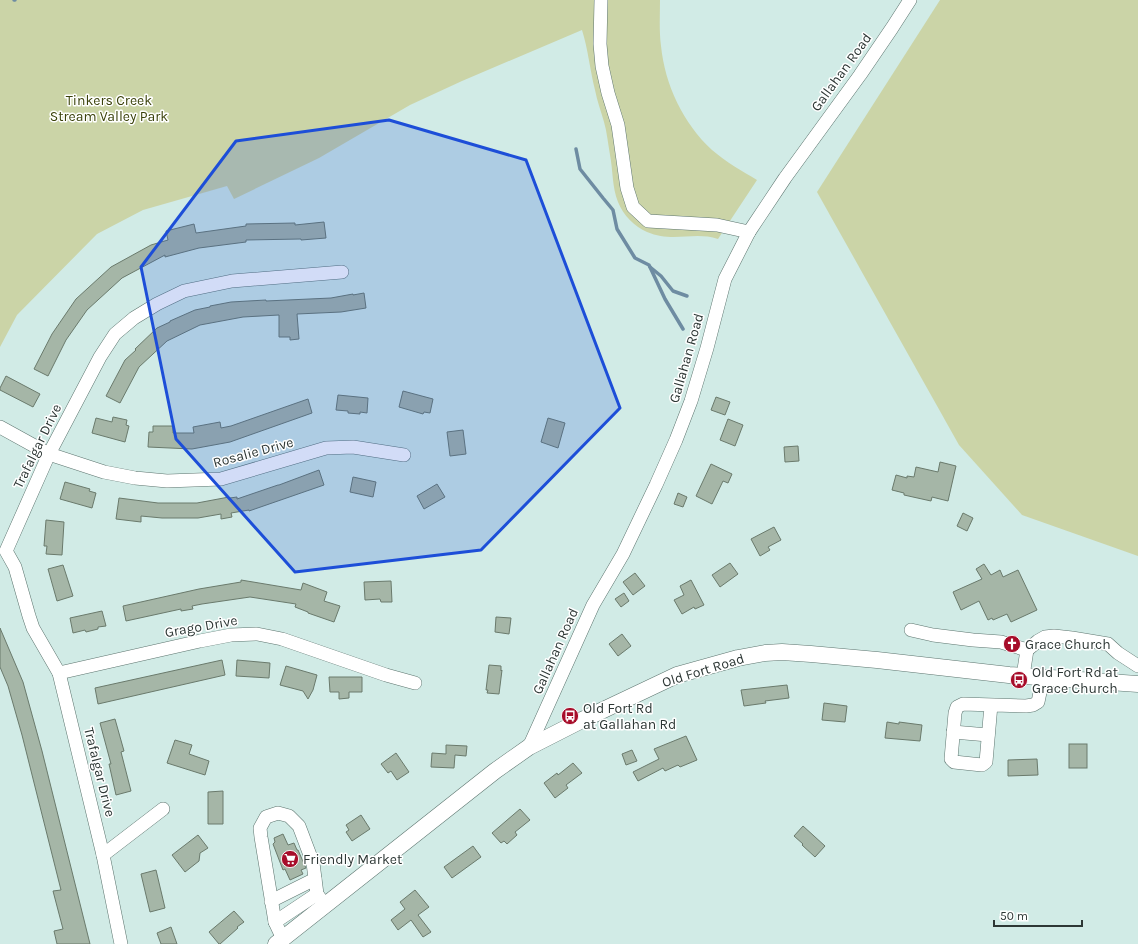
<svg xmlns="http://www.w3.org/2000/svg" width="1138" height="944" font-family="Karla,sans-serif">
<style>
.green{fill:#cbd4a7}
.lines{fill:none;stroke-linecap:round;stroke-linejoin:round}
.stream{stroke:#6e8ca2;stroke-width:3.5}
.building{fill:#a5b6a7;stroke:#6a7a6c}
.minor-casing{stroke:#5d756f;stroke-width:14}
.major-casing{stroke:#5d756f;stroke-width:17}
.minor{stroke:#fff;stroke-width:13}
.major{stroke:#fff;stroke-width:16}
.marked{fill:#1d4ed8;fill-opacity:0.2;stroke:#1d4ed8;stroke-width:3;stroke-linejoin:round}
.labels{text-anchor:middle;stroke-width:3;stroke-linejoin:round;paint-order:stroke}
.street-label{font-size:14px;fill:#2d3735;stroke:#fff}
.park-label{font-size:14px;fill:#3a410a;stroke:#fff}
.poi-label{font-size:14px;fill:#2d3735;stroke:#fff;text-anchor:start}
</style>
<rect width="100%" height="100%" fill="#d1ebe6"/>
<g class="green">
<path d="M0,0H660C660,15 659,31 661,46C665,85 683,123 712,150C726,162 742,171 757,180L718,239C694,231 673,243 647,232C635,227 623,215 618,202C612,187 613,170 610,155C608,144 607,132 604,122C601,111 597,101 595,90C590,70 588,49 582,30L462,81L410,105L319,158L234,199L227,186L143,210L97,234L17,315L0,347Z"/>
<polygon points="940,0 1138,0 1138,556 1022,515 959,445 817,192"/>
</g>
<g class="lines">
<g class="stream">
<polyline points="14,0 15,0"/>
<polyline points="576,149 580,169 603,198 613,210 617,229 635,258 649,265 665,299 683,329"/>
<polyline points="650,267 661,276 673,291 687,296"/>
</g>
</g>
<g class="building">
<polygon points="324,222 326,238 301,240 301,239 246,240 246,242 199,248 165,257 165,255 122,278 87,310 66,340 48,376 34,369 52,334 76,299 111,267 151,245 168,240 166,231 194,224 196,233 246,226 246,224 295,223 295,225"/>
<polygon points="364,293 366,308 341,312 297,314 299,339 290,340 290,337 279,337 279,315 243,317 200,325 167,341 139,367 120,403 106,396 125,360 136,350 135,349 157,328 170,322 170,321 195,310 210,307 210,306 231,302 266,300 266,301 331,298 353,294 353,295"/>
<polygon points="6,376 40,394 33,407 0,390 0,388"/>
<polygon points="403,391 433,399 430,413 424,412 423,414 399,407"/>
<polygon points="338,395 368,398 367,413 360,412 360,414 348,413 348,411 336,410"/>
<polygon points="716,397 730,402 725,415 711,410"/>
<polygon points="308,399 312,413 230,442 192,449 148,447 149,432 153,432 153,426 173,426 173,433 194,433 193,427 220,422 221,428 231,426"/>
<polygon points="113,417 127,420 126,425 129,426 125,442 92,433 96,418 112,422"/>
<polygon points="548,418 565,423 558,448 541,442"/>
<polygon points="728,419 743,425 735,446 720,440"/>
<polygon points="463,430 466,454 450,456 447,432"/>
<polygon points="798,446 799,461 785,462 784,447"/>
<polygon points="940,462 956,466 948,501 932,497 931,501 904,495 904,493 892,490 896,475 907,478 907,476 914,477 916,467 938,472"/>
<polygon points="711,464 732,474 728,483 723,481 712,504 696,496"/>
<polygon points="319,470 324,485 249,511 249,510 231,513 232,517 221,519 221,514 198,518 162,518 141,516 141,522 116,519 119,498 158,503 197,503 229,497 230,498 237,497 237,499 278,485 279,485"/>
<polygon points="353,477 376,482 373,497 350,492"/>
<polygon points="65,482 90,489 89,491 96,493 92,508 60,499"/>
<polygon points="437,484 445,497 424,509 417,496"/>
<polygon points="678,493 687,497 683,507 674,504"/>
<polygon points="963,513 973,518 967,531 957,526"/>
<polygon points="46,520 64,522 62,555 46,554 47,546 44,546"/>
<polygon points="774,527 781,540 768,547 770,550 760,556 751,539"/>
<polygon points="730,563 738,574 720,587 712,575"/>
<polygon points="984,564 991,575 1000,570 1003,577 1018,570 1037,610 1011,622 1007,614 993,620 992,618 988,620 979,601 961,610 953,592 982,579 976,569"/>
<polygon points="63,565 73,596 57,601 48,569"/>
<polygon points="635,573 645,586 633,595 623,582"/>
<polygon points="241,580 301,590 303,583 327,592 324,601 340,606 334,622 308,613 308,612 295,607 296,604 250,597 202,604 192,606 193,609 181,611 181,609 126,621 123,606 199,589 241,582"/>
<polygon points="691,580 704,605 695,609 694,607 682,614 674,600 684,595 680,586"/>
<polygon points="391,581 392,602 381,602 380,599 365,600 364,582"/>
<polygon points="624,593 629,601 621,607 615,599"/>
<polygon points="102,611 106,626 98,627 98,629 86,632 85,630 73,633 70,618"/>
<polygon points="496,617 511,618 509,634 495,632"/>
<polygon points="0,628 23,682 42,751 90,944 57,944 54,931 63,929 53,891 61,890 22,735 8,686 0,667"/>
<polygon points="622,634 631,646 618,656 609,644"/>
<polygon points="222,660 225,675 98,704 95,688"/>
<polygon points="237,660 270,663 269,678 236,676"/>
<polygon points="489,665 501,666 501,671 502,670 499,694 487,693 488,690 486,690"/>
<polygon points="286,666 317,675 313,690 308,699 303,691 280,685"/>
<polygon points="329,677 362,677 362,692 349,692 349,698 339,699 339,692 330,692"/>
<polygon points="787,685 789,698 765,701 766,703 744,706 741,690"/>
<polygon points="824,703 847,706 845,722 822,720"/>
<polygon points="115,719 124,751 121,752 131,791 116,795 109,764 111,764 100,723"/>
<polygon points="887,722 899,724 899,722 922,725 920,741 885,738"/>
<polygon points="686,736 697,760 680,767 678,765 665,771 663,768 638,781 633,772 659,759 654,749"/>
<polygon points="175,740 192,745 189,754 209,761 205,775 167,763"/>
<rect x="1069" y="744" width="18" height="24"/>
<polygon points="446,745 467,746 466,756 455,755 454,768 431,767 432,753 446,754"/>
<polygon points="632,750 637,761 626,765 622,754"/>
<polygon points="396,753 409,772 397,780 391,771 388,773 381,764"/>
<polygon points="1037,759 1038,775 1008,776 1008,760"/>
<polygon points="573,763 582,773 566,785 568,788 555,798 544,783 557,773 558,775"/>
<polygon points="223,791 223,824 208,824 208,792"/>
<polygon points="520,809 530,820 515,832 517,835 507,844 504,841 501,843 492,833"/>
<polygon points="361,815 370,829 352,841 346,832 349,830 346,825"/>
<polygon points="803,826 825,846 815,857 802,845 803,844 794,836"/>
<polygon points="283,834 288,845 294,843 297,850 298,850 305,866 306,868 301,870 303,874 290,880 285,869 283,870 273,844 275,842 274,838"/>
<polygon points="198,835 208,848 200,853 199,861 185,872 172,855"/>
<polygon points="473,846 481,857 452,878 444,867"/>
<polygon points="156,870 165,908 150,912 141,874"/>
<polygon points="415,890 429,907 418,915 431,932 423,937 411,920 398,930 391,920 405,909 400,902"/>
<polygon points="234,911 244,922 237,927 238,928 220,944 219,944 209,932"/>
<polygon points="171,927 177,944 161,944 157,933"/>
</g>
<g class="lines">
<defs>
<g id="minor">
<polyline points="601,0 600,44 602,66 608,93 618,125 627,188 633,207 648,221 717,225 749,232"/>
<polyline points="0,427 49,454 104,472 135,478 167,481 221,479 326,448 353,447 404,455"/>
<polyline points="911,630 933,635 973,640 1001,642 1027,650 1023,676"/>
<polyline points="1027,650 1038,641 1045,637 1054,636 1072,638 1108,644 1118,653 1138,666"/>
<polyline points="59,673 200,641 231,635 257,634 282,639 386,675 415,683"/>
<polyline points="991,705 986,762 982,765 954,762 951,759 955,713 957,707 963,704 1026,706 1033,705 1038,702 1043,678"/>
<polyline points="953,732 988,735"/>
<polyline points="529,747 593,605 623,554 656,485 676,440 691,401 707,348 725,279 749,232 785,178 860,75 892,28 910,0"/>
<polyline points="103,855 163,809"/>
<polyline points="271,901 315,879"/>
<polyline points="275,922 317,894"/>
<polyline points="283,939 275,922 261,837 260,828 266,817 278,813 289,816 299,826 313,863 317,894 325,905"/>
<polyline points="121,944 103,855 59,673 33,628 29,616 15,567 6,551 49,454 100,357 115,334 134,318 157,304 184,291 232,281 342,272"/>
</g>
<polyline id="major" points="276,944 495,771 529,747 580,721 677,675 738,658 765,653 782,652 811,654 877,660 1009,675 1138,684"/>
</defs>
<use href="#minor" class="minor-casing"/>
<use href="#major" class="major-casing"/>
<use href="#minor" class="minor"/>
<use href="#major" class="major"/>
</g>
<path class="marked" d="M389,120L526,160L620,408L481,550L295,572L176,439L141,267L236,141Z"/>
<defs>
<symbol id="church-disc" viewBox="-11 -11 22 22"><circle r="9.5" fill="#a70d2a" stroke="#fff"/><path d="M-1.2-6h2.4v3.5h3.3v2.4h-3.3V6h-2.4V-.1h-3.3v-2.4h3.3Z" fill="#fff"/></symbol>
<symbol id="bus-disc" viewBox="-11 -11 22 22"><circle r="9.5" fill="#a70d2a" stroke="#fff"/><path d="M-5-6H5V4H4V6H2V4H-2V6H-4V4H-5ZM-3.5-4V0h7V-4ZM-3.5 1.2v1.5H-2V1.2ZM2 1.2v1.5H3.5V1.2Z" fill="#fff"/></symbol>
<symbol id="supermarket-disc" viewBox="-11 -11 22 22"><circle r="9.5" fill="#a70d2a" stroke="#fff"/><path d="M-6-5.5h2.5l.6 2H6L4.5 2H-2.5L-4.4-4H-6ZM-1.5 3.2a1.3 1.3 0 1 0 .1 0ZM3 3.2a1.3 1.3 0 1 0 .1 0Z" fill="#fff"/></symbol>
</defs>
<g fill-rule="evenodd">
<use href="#church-disc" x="1002" y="634" width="20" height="20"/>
<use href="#bus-disc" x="1009" y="670" width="20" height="20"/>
<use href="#bus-disc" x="560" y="706" width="20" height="20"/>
<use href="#supermarket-disc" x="280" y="849" width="20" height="20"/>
</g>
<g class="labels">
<g class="street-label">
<text transform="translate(841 72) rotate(-54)" y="5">Gallahan Road</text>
<text transform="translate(686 358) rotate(-74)" y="5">Gallahan Road</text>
<text transform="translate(37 446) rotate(-64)" y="5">Trafalgar Drive</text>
<text transform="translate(253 452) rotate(-15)" y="5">Rosalie Drive</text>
<text transform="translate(201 626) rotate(-10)" y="5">Grago Drive</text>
<text transform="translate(555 651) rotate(-66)" y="5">Gallahan Road</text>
<text transform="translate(703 670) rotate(-17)" y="5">Old Fort Road</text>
<text transform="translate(100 772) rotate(76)" y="5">Trafalgar Drive</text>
</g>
<g class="park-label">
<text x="109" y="105">Tinkers Creek<tspan x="109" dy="16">Stream Valley Park</tspan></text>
</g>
<g class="poi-label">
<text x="1025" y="649">Grace Church</text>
<text x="1032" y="677">Old Fort Rd at<tspan x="1032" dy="16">Grace Church</tspan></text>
<text x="583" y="713">Old Fort Rd<tspan x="583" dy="16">at Gallahan Rd</tspan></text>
<text x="303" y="864">Friendly Market</text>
</g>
</g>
<path d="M994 920v6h88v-6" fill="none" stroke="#2d3735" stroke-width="2"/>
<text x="1000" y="920" font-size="12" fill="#2d3735" stroke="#ffffff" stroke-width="3" paint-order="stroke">50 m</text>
</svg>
